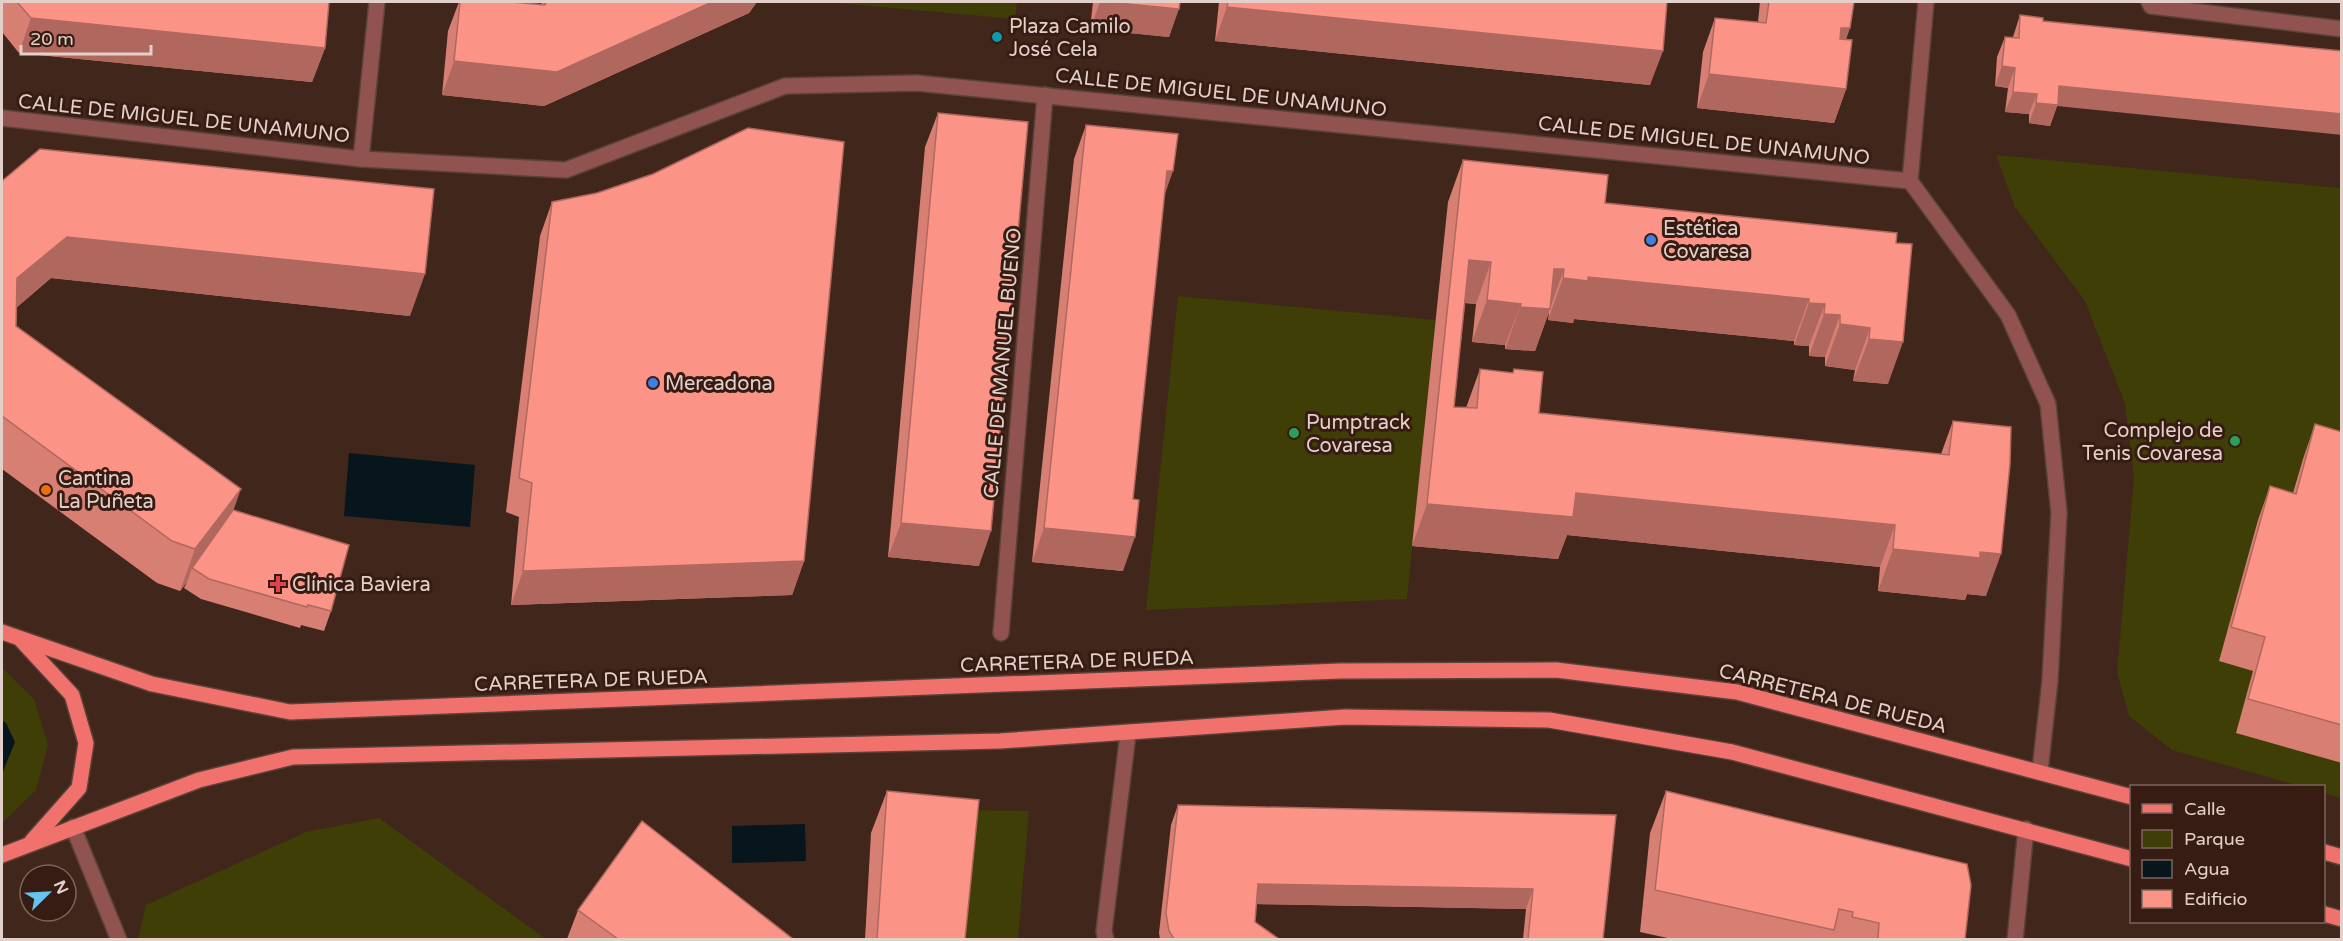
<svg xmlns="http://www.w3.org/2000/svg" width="2343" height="941" font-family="'Varela Round',sans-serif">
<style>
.green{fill:#3e3e06}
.water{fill:#07161d}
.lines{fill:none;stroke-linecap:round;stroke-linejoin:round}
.service-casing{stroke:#5b4138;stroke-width:18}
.pedestrian-casing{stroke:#5b4138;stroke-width:18}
.minor-casing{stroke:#5b4138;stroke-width:18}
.primary-casing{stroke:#5b4138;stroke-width:18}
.service{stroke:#91534f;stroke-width:15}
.pedestrian{stroke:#91534f;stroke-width:15}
.minor{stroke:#91534f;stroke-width:15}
.primary{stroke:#f1726c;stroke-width:15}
.wall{fill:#d87f74}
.shaded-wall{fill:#b0685e}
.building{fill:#fb9487;stroke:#b0685e;stroke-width:1.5}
.culture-dot{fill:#0f9aa8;stroke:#361c12;stroke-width:2}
.shop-dot{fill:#3f7fe0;stroke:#361c12;stroke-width:2}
.leisure-dot{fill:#2e9e5b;stroke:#361c12;stroke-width:2}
.food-dot{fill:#e8710a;stroke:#361c12;stroke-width:2}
.health-dot{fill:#e0444e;stroke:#361c12;stroke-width:2}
.labels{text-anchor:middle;stroke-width:6;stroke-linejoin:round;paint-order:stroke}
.poi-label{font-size:20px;fill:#e3d0ca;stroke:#361c12;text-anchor:start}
.street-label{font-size:20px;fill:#e3d0ca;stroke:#361c12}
</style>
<rect width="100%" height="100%" fill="#41261c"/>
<g class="green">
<polygon points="825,2 1017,2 1015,19"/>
<polygon points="1996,155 2341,188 2341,798 2324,793 2324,786 2300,786 2172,750 2129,716 2117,672 2134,478 2125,404 2085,301 2015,207"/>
<polygon points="1178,296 1435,320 1407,599 1146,610"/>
<polygon points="2,668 34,699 48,745 36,790 2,823"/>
<polygon points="968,810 1029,811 1018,939 954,940"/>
<polygon points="379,818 546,939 138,939 146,905 306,832"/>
</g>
<g class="water">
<polygon points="349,453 475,465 470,527 344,516"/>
<polygon points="2,720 6,723 15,742 2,774"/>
<polygon points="805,824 806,861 732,863 732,826"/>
</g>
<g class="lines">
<defs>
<polyline id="service" points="73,827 119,940"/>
<polyline id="pedestrian" points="1001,633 1045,95"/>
<g id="minor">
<polyline points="1926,2 1910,181 2008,315 2048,404 2059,513 2050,680 2040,771"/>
<polyline points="2149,2 2151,6 2342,29"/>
<polyline points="2,118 361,159 566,170 785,86 916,83 1910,181"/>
<polyline points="361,159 377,2"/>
<polyline points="1106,940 1104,931 1128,734"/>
<polyline points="2015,940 2026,829"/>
</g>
<g id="primary">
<polyline points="2,632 152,684 290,712 1340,671 1556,670 1737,692 2132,797"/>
<polyline points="22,641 72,695 86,743 79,788 32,841"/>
<polyline points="2324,852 2342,857"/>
<polyline points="2,855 199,780 293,757 1000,741 1345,717 1549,720 1732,752 2132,859"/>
<polyline points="2324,914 2342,919"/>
</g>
</defs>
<use href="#service" class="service-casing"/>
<use href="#pedestrian" class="pedestrian-casing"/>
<use href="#minor" class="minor-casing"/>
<use href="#primary" class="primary-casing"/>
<use href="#service" class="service"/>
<use href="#pedestrian" class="pedestrian"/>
<use href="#minor" class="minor"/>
<use href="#primary" class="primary"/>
</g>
<g class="wall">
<polygon points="2,2 329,2 325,48 312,82 19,53 2,32"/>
<polygon points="459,2 512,2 541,4 542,2 757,2 749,13 544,106 442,95 448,31"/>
<polygon points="1093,2 1180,2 1169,37 1090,29"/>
<polygon points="1219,2 1667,2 1650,85 1215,41"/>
<polygon points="1760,2 1854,2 1846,39 1846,89 1834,123 1697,108 1703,52 1715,18 1758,22"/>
<polygon points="2020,15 2043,21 2057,106 2050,126 2029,123 2029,114 2005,112 2008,88 1995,86 1997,57 2005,37 2013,37"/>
<polygon points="938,113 979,566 888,557 925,147"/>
<polygon points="1086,125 1164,197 1133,499 1123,571 1032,562 1074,159"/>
<polygon points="1463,160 1605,203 1896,243 1888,384 1853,381 1855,370 1825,366 1825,357 1809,356 1809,346 1794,345 1794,341 1574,319 1573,323 1548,320 1549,312 1535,351 1505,349 1505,345 1472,342 1476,304 1465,303 1454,407 1466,408 1480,369 1513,373 1514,369 1539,413 1941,454 1953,421 1986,596 1967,594 1965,600 1878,591 1880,567 1567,535 1558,559 1412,546 1448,202"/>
<polygon points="2,181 410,316 51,278 16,308 16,326 233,510 331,611 324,631 301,625 300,628 201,599 184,588 187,582 180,591 157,583 2,469"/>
<polygon points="552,202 804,561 792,595 511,605 519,517 506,512 540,236"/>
<polygon points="2315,424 2342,432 2342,763 2236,733 2253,671 2219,661 2258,520 2270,486 2293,493 2303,459"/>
<polygon points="887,791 965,939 865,939 871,833"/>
<polygon points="1666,791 1965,939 1672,939 1640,932 1650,833"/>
<polygon points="1178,805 1616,815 1603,939 1523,939 1526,909 1256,904 1255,922 1279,939 1160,939 1159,933 1171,825"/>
<polygon points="578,910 793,939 567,939"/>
</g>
<g class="shaded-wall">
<polygon points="712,2 757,2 749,13 544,106 442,95 454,61"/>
<polygon points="1100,2 1108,2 1179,9 1169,37 1090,29"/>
<polygon points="1227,7 1663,51 1650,85 1215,41"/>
<polygon points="31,18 325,48 312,82 19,53"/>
<polygon points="1841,28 1850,28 1838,63"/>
<polygon points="2002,66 2015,68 2008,88 1995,86"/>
<polygon points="1709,74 1846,89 1834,123 1697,108"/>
<polygon points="2059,86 2342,114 2342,135 2057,106 2050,126 2029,123 2036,103"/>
<polygon points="2013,92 2037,94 2029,114 2005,112"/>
<polygon points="1167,171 1173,171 1161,205"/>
<polygon points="67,237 425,274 410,316 51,278 2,320 17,278"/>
<polygon points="1469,260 1491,262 1476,304 1454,302"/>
<polygon points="1554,269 1564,269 1535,351 1505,349 1520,307"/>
<polygon points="1588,277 1809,299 1794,341 1574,319 1573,323 1548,320 1563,278"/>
<polygon points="1487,300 1521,304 1505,345 1472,342"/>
<polygon points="1809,303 1825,304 1809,346 1794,345"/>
<polygon points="1824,314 1840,315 1825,357 1809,356"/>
<polygon points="1840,324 1870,328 1855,370 1825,366"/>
<polygon points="1869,339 1903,342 1888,384 1853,381"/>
<polygon points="241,489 226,531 192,568 187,582 180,591 195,549"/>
<polygon points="1576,493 1895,525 1880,567 1567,535 1558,559 1412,546 1427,504"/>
<polygon points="901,523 991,531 979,566 888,557"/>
<polygon points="1044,528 1135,537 1123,571 1032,562"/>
<polygon points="1893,549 1980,552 2001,554 1986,596 1967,594 1965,600 1878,591"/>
<polygon points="804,561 792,595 511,605 523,571"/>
<polygon points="1258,884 1533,889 1526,909 1251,904"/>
</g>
<g class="building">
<polygon points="17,2 329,2 325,48 31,18"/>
<polygon points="460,2 512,2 545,5 546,2 712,2 557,72 454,61"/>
<polygon points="1108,2 1180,2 1179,9"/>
<polygon points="1228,2 1667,2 1663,51 1227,7"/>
<polygon points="1769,2 1854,2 1850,28 1841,28 1840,39 1852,40 1846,89 1709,74 1715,18 1766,23"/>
<polygon points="2020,15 2043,18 2043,21 2342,51 2342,114 2059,86 2058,105 2036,103 2037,94 2013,92 2015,68 2002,66 2005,37 2019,38"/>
<polygon points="938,113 1028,122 991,531 901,523"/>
<polygon points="1086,125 1178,134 1173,171 1167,171 1133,499 1139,500 1135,537 1044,528"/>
<polygon points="748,128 844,142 804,561 523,571 532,483 519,478 552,202 597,193 653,174"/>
<polygon points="40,149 434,189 425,274 67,237 17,278 16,326 241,489 195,549 172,541 2,416 2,181"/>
<polygon points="1463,160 1608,175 1605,203 1897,233 1896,243 1912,244 1903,342 1869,339 1870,328 1840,324 1840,315 1824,314 1825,304 1809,303 1809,299 1588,277 1588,281 1563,278 1564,269 1554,269 1550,309 1520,307 1521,304 1487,300 1491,262 1469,260 1454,407 1477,408 1480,369 1513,373 1514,369 1543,372 1539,413 1949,455 1953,421 2011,427 2010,464 2001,554 1980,552 1980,558 1893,549 1895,525 1576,493 1573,517 1427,504"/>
<polygon points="2315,424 2342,432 2342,725 2248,699 2265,637 2231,627 2270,486 2296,494"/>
<polygon points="233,510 349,545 331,611 308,605 307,607 209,579 192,568"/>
<polygon points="887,791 979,800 965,939 877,939"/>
<polygon points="1666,791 1967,864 1971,885 1965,939 1878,939 1879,923 1852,917 1853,912 1839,909 1834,930 1655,890"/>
<polygon points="1178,805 1616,815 1603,939 1528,939 1533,889 1258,884 1255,922 1279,939 1174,939 1169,931 1166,913"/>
<polygon points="642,821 793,939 618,939 578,910"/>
</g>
<circle class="culture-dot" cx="997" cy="37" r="6"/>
<g class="shop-dot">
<circle cx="1651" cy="240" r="6"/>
<circle cx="653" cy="383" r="6"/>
</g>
<g class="leisure-dot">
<circle cx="1294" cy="433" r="6"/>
<circle cx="2235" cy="441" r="6"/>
</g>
<circle class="food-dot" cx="46" cy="490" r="6"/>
<path class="health-dot" d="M275 575h6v6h6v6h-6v6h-6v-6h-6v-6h6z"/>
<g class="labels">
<g class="poi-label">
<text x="1009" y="33">Plaza Camilo<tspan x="1009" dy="23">José Cela</tspan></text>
<text x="1663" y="235">Estética<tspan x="1663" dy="23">Covaresa</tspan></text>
<text x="665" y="390">Mercadona</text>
<text x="1306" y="429">Pumptrack<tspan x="1306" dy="23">Covaresa</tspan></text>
<text x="2223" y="437" text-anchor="end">Complejo de<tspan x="2223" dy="23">Tenis Covaresa</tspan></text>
<text x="58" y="485">Cantina<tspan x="58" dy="23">La Puñeta</tspan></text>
<text x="292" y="591">Clínica Baviera</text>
</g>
<g class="street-label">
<text transform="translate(1221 92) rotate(6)" y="7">CALLE DE MIGUEL DE UNAMUNO</text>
<text transform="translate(184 118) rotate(6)" y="7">CALLE DE MIGUEL DE UNAMUNO</text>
<text transform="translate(1704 140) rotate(6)" y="7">CALLE DE MIGUEL DE UNAMUNO</text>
<text transform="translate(1002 363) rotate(-85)" y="7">CALLE DE MANUEL BUENO</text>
<text transform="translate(1077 661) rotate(-2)" y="7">CARRETERA DE RUEDA</text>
<text transform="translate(591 680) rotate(-2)" y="7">CARRETERA DE RUEDA</text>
<text transform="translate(1833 698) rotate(14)" y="7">CARRETERA DE RUEDA</text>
</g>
</g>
<rect width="2343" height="941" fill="none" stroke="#e3d0ca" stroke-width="6"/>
<rect x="2130" y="785" width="195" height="138" fill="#361c12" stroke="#7b645c" stroke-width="1.5"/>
<rect x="2142" y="804" width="30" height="9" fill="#f1726c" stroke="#7b645c" stroke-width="1.5"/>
<text x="2184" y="815" font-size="18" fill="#e3d0ca">Calle</text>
<rect x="2142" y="830" width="30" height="18" fill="#3e3e06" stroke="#7b645c" stroke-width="1.5"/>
<text x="2184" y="845" font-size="18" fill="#e3d0ca">Parque</text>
<rect x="2142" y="860" width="30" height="18" fill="#07161d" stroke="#7b645c" stroke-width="1.5"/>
<text x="2184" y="875" font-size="18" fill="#e3d0ca">Agua</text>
<rect x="2142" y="890" width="30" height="18" fill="#fb9487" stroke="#7b645c" stroke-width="1.5"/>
<text x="2184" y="905" font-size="18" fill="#e3d0ca">Edificio</text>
<g transform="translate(48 893) rotate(66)"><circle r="28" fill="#361c12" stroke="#7b645c" stroke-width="1.5"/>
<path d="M0-4.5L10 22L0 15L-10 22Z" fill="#65c5ef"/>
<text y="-9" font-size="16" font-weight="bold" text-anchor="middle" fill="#e3d0ca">N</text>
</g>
<path d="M21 45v9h130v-9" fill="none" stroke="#e3d0ca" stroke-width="3"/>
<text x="30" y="45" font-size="18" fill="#e3d0ca" stroke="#361c12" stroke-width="4.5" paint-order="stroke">20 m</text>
</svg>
